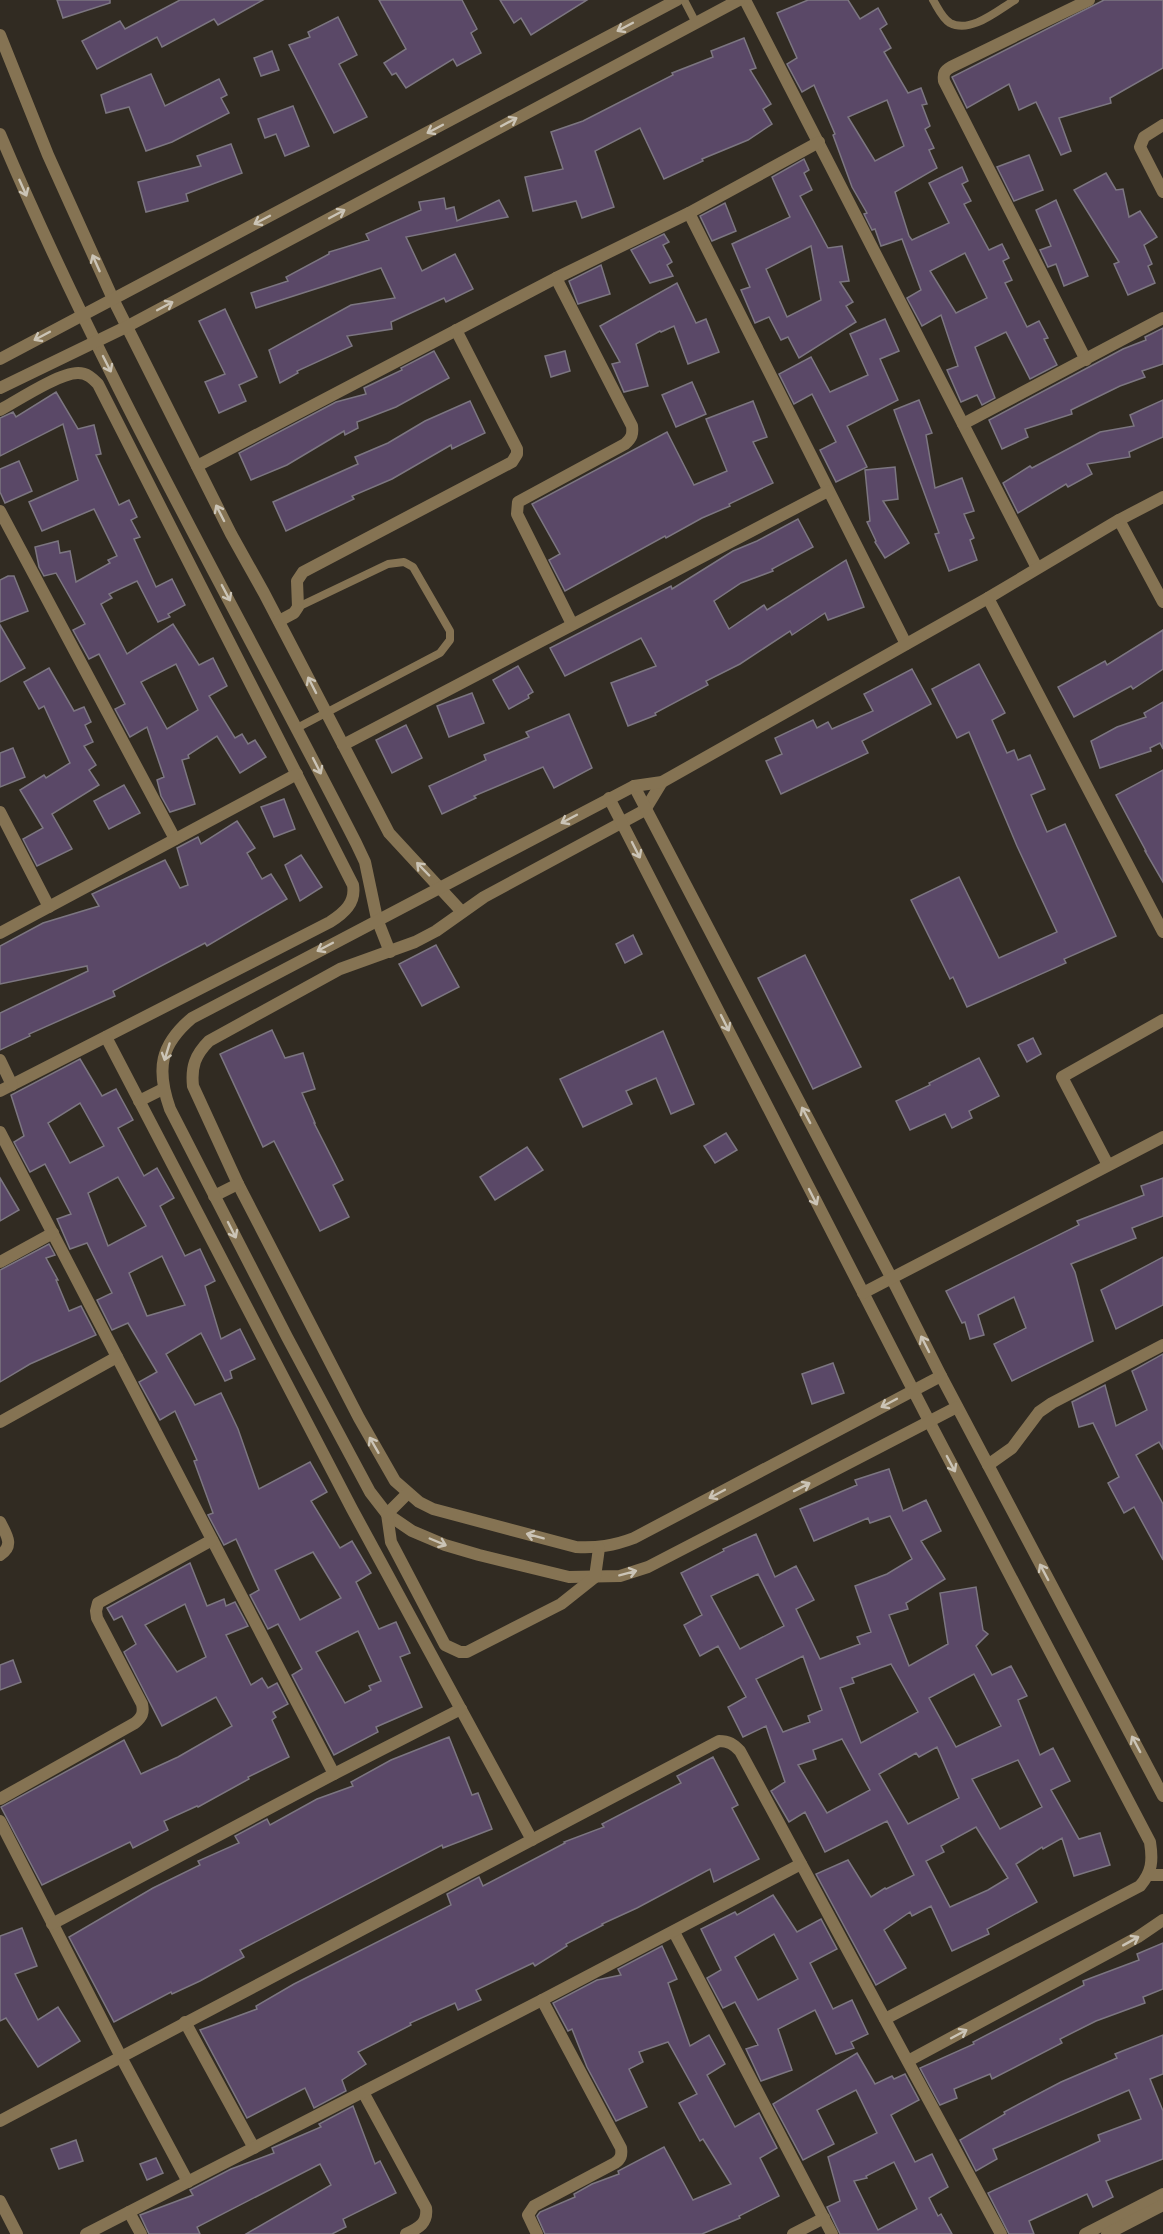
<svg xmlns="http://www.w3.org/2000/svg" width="1163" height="2234" font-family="Manrope,sans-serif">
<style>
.building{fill:#5a4867;stroke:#7c7681;stroke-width:1.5;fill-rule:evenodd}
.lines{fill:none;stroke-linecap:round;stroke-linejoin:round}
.service{stroke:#857353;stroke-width:8}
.minor{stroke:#857353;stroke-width:12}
.oneway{stroke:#cbc4b6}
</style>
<rect width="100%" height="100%" fill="#312b22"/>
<g class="building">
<polygon points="57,0 110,0 110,3 63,18"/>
<polygon points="180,0 263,0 218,25 214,19 162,47 157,37 97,69 82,41 120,21 125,29"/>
<polygon points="379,0 462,0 477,29 471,33 481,53 457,66 453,59 406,88 396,73 392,75 384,63 406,49"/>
<polygon points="500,0 587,0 531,35 521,18 514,23"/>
<path d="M808,0H848L860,19L878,8L887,24L880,29L891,48L884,52L908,93L921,88L927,104L922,105L930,126L925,129L934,148L929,150L937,168L895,192L909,236L912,240L949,223L929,183L962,167L968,181L962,184L971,201L964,204L989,250L1002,244L1009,258L1003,261L1012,280L1005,283L1027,327L1039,321L1048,338L1044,339L1057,365L1030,379L1006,332L975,347L995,398L982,405L977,395L961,402L947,370L958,366L941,315L922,326L907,298L921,290L902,239L881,246L875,229L872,230L864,214L867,213L852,187L833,135L835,134L814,85L802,92L787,64L797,58L777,13ZM887,100L904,146L875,161L848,117ZM965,253L987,298L956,313L930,271Z"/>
<polygon points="1104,0 1163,0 1163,68 1110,98 1111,103 1059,118 1071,151 1061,155 1036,102 1019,110 1009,84 967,108 952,77"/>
<polygon points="338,17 357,55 339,64 367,117 334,133 289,45 310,37 308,32"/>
<polygon points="744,38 756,68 750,70 771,104 763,109 772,124 748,140 702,159 703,161 664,179 640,128 595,151 614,207 582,218 576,201 533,211 525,177 563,169 551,132 583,121 673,75 672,73 713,57 711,51"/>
<polygon points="272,51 279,70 261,76 254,58"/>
<polygon points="151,74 165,106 219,79 227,95 221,98 229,113 172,142 146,151 129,107 106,113 101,95"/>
<polygon points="293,106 309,146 285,156 276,134 265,138 258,119"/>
<polygon points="231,144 242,173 186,194 188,201 146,212 138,182 201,166 197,156"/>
<polygon points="1029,155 1043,190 1014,201 997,167"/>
<path d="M804,159L809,170L804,173L812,190L800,196L828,248L842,246L849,281L840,282L853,302L846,306L856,322L799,358L788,337L781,340L769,317L755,323L741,290L750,287L732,244L790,217L772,177ZM811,246L821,300L787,317L766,269Z"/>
<polygon points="1106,173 1116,190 1123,189 1129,217 1140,211 1157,237 1144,245 1152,264 1148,266 1155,283 1128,295 1114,264 1119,262 1074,190"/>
<polygon points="444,198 446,209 454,207 457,221 499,200 508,217 406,237 422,271 455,254 473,289 446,302 444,298 391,322 392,329 347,336 352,346 297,371 298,373 280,383 269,350 351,305 395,298 381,268 256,308 251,293 288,281 286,277 329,254 329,252 369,240 366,234 421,210 419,202"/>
<polygon points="1056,200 1088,276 1064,286 1056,264 1048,267 1040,250 1051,246 1036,210"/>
<polygon points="725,203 736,231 712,241 700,216"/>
<polygon points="664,234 669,242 663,245 672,262 667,265 673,276 650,283 631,250"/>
<polygon points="601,265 610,294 578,304 569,281"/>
<polygon points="677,283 696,323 706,319 719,352 688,364 674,326 661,332 660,331 636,344 648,386 624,392 612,364 620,362 600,326"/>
<polygon points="225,309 257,377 239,385 246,401 219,413 205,382 225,374 199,321"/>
<polygon points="885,319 899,351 880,359 898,400 847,426 867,467 836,482 820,450 836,442 812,394 794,404 779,374 811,357 830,392 868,375 850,334"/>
<polygon points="1163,328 1163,364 1142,371 1145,377 1120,386 1071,410 1072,414 1025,429 1028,437 1002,449 989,420 1123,349 1146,340 1145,337"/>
<polygon points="434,351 449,378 396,407 357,422 358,428 345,435 344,431 287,465 251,480 239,453 336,402 366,394 364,388 402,370 401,368"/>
<polygon points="565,351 570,371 551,377 545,356"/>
<polygon points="692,382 706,414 676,427 662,395"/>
<path d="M56,392L78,429L94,425L101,454L96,455L119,505L129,500L137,517L131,520L140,537L134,539L156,587L172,579L185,605L168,614L170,617L158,622L137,581L109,594L112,598L101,604L127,654L173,624L199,665L213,658L227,686L209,696L235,738L242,734L248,744L255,740L266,757L240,773L217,736L188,755L189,758L182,760L195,804L170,812L161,796L157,780L164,777L147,727L130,737L115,709L125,704L99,654L89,659L73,630L85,624L56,573L44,576L39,567L35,547L58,541L60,553L70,551L76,582L110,563L108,560L117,556L94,509L42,531L29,502L78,480L63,424L0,456V418L13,412L16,417ZM176,664L198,710L167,729L141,682Z"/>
<polygon points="919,400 932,433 926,435 935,488 962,478 974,511 964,514 974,538 970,540 977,560 949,571 935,534 939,533 894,410"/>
<polygon points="1163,400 1163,437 1129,452 1130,457 1087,464 1092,474 1068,487 1066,484 1018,513 1003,483 1030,466 1032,468 1100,432 1134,426 1130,415"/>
<polygon points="470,401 485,433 452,449 451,445 392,479 352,496 354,499 286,531 273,502 358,464 355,457 388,443 425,421"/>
<polygon points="753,401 767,437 753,442 773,483 729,504 730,506 702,518 666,538 665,536 565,591 549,560 560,554 532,504 667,432 694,485 727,471 706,419"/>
<polygon points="19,461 32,491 5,503 0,492 0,469"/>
<polygon points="895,467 898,499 883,501 909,543 885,558 875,542 876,541 867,522 870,521 865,470"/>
<polygon points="798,519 813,547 772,569 773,571 741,583 714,601 729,629 764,605 767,610 846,560 864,607 828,620 825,613 792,635 790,631 740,664 706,681 708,685 655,713 656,715 628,726 611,683 656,666 641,638 565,676 550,648 671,586 672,589 733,551 757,541"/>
<polygon points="8,576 14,576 28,611 0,622 0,580"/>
<polygon points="0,625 25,668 0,682"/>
<polygon points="1163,630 1163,669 1133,689 1131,686 1074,717 1058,687 1105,661 1107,665"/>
<polygon points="979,664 1005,713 992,720 1007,753 1014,750 1018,760 1030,755 1045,789 1031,795 1047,832 1065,824 1116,936 1064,959 1066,963 967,1007 953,977 950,979 911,900 959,877 999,958 1057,932 1017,846 969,732 957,738 932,689"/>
<polygon points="518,666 533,692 528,695 529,698 509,709 493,680"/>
<polygon points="49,668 74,711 84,707 91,722 85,725 93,742 84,746 96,765 89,770 99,785 52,814 72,849 37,866 23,839 43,828 20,790 44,775 46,778 70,763 44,706 39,709 24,682"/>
<polygon points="912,669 931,704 862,741 868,753 781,794 766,761 782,754 775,738 813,720 817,728 828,722 832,729 873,711 864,694"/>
<polygon points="472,693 484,723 449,737 437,706"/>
<polygon points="1163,702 1163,749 1160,743 1150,748 1151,751 1100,768 1091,741 1117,727 1146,717 1144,713"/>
<polygon points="569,714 592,768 554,788 543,767 474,796 476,798 442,814 429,786 486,760 484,755 529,737 526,732"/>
<polygon points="406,725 422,758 392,773 376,740"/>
<polygon points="13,748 25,777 0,787 0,753"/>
<polygon points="1163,770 1163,882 1145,851 1146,851 1116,795"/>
<polygon points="124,785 140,813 109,829 94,801"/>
<polygon points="284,799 295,829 274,837 261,807"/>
<polygon points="237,821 255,848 247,853 262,879 271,874 287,899 207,946 205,943 113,991 115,996 29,1034 30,1036 0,1050 0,1013 88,971 87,966 0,984 0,946 43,923 99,906 92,894 165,860 180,888 188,885 177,848 198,837 201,844"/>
<polygon points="301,855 322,887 300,901 285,865"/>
<polygon points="633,935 642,954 625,963 616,944"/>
<polygon points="436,945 459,987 422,1006 399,964"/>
<polygon points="805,955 861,1067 813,1089 758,978"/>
<polygon points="272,1030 285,1058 303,1053 315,1089 302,1093 315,1123 314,1123 343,1180 333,1185 349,1217 320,1231 274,1141 263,1147 220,1054"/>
<polygon points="663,1031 694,1104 671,1114 656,1078 626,1091 632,1104 583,1127 560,1079"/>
<polygon points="1033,1038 1041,1054 1027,1062 1018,1045"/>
<polygon points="979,1058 999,1096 969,1111 972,1118 952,1128 945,1114 910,1130 896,1101 930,1085 929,1083"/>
<path d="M80,1059L102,1096L116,1089L133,1120L118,1128L144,1176L157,1168L174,1198L160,1206L185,1256L200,1249L215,1281L205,1286L221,1339L240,1329L255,1359L230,1371L232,1378L225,1381L201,1333L166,1354L195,1405L221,1393L238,1429L259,1489L310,1462L327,1492L311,1501L340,1548L352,1541L371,1573L356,1582L379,1629L396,1622L410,1653L400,1657L422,1707L376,1727L378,1732L334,1755L292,1675L302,1669L278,1624L268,1629L250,1595L259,1590L236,1539L224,1545L208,1515L213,1513L194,1461L197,1460L175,1411L160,1420L139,1382L157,1372L128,1323L112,1330L97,1300L112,1293L87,1243L70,1249L57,1219L71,1214L45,1164L30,1172L14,1142L24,1136L11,1095ZM80,1103L104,1146L70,1163L48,1123ZM118,1177L146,1226L108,1246L88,1193ZM162,1256L185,1305L147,1316L129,1273ZM313,1552L341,1598L300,1620L275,1570ZM358,1631L381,1681L369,1686L371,1690L345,1703L316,1652Z"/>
<polygon points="726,1133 737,1150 715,1163 704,1146"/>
<polygon points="527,1147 543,1170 495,1200 480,1177"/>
<polygon points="0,1178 19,1210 0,1221"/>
<polygon points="1163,1178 1163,1216 1132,1228 1136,1238 1071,1264 1075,1272 1093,1341 1012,1381 994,1344 1026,1328 1014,1297 978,1315 984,1335 970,1339 965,1322 962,1323 946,1291 1079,1225 1077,1221 1144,1195 1141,1186"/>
<polygon points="49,1244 55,1255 46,1258 58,1280 56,1280 69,1311 81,1306 96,1335 30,1364 0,1382 0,1270"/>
<polygon points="1163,1257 1163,1305 1116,1329 1101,1290"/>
<polygon points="1163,1354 1163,1449 1159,1442 1136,1455 1163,1504 1163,1560 1134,1507 1124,1513 1108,1483 1119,1477 1093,1423 1079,1427 1072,1402 1105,1385 1116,1426 1147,1410 1132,1371"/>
<polygon points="833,1363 844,1393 812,1404 802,1374"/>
<path d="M889,1469L903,1511L926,1500L941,1531L921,1541L945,1579L906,1603L908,1609L889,1615L909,1666L948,1644L940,1593L976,1587L983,1630L988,1634L976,1646L992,1675L1011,1666L1027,1696L1018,1700L1040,1755L1053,1748L1070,1781L1051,1790L1079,1839L1100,1833L1110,1865L1074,1876L1062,1838L1043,1849L1042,1847L1016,1864L1037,1902L987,1929L989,1934L952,1951L931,1906L912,1916L910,1912L884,1930L906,1968L876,1985L816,1874L848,1860L871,1897L885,1888L886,1889L914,1875L887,1821L825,1852L805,1812L789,1822L771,1791L785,1782L766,1726L743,1737L728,1707L746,1697L718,1646L700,1656L684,1625L702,1615L681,1573L724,1551L723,1549L756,1534L775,1577L796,1566L814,1600L796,1609L820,1659L860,1644L857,1637L871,1632L855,1586L887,1574L912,1559L890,1516L870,1523L868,1518L814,1541L800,1509L857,1485L855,1480ZM758,1574L784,1626L740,1649L711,1596ZM803,1656L822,1710L808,1716L810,1722L783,1732L756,1679ZM891,1664L918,1712L861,1743L840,1688L854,1683L852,1678ZM974,1674L1001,1726L956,1747L929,1698ZM842,1739L870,1790L827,1813L798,1765L816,1759L813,1750ZM937,1747L959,1798L908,1824L879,1774L916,1753L919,1757ZM1018,1760L1042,1807L1000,1829L972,1779ZM976,1827L1008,1878L988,1890L950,1907L926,1861L944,1852L941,1846Z"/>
<path d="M190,1563L207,1606L224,1599L226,1606L235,1602L248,1626L226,1635L251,1685L262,1678L268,1688L277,1683L288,1704L273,1712L276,1717L272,1720L289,1757L248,1777L249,1779L198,1807L197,1806L164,1821L168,1830L133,1848L130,1842L42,1885L1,1807L124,1740L141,1774L178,1757L232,1726L216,1697L162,1726L124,1652L136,1644L122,1616L114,1620L107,1608ZM185,1604L206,1657L177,1672L145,1625Z"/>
<polygon points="13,1660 21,1682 0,1690 0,1665"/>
<polygon points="449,1737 472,1795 478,1793 492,1829 443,1848 442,1845 240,1950 244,1957 200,1981 172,1994 171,1992 114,2022 69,1937 153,1888 200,1865 198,1861 239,1843 235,1836 267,1819 270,1825 317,1799 353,1786 351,1782 391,1760"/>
<polygon points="713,1757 738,1805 732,1808 759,1859 714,1882 710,1869 637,1908 602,1924 603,1925 566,1944 567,1946 535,1966 533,1963 476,1990 481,2000 458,2010 455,2003 410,2023 411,2025 358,2052 366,2064 342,2080 346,2091 314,2108 305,2088 247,2118 200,2030 257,2009 256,2006 294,1984 451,1905 447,1894 479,1877 483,1886 565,1843 564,1842 604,1827 602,1824 681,1783 677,1776"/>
<path d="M773,1895L797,1932L821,1919L837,1949L810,1963L833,2009L852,2000L868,2034L851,2042L854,2048L836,2054L815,2010L778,2029L792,2070L761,2081L746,2049L758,2045L735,2002L723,2008L707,1978L721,1970L701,1929L735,1912L737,1915ZM774,1934L798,1979L758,2000L735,1957Z"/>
<polygon points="22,1928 37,1966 15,1974 38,2020 58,2007 80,2041 38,2067 6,2018 0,2021 0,1936"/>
<polygon points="1163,1943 1163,1989 1143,1997 1145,2003 1096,2021 1060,2039 1062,2043 992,2079 990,2074 954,2089 957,2098 940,2105 920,2068 974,2044 973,2042 1084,1985 1083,1981 1139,1960 1137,1954"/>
<polygon points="662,1946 677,1979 668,1983 690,2046 709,2035 725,2064 707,2075 735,2127 759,2113 777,2148 760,2158 779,2196 739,2216 740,2218 702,2234 545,2234 537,2216 540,2212 575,2197 574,2194 592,2184 619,2174 618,2171 664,2147 693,2200 731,2184 703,2139 700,2141 679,2103 697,2094 668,2042 639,2052 643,2062 629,2069 647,2107 616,2121 587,2067 572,2029 568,2031 553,2003 597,1980 621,1975 618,1969"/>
<polygon points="1163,2035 1163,2074 1150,2079 1163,2111 1163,2159 1106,2181 1113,2197 1093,2207 1087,2194 1029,2221 1034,2234 1009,2234 988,2193 1100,2141 1098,2135 1141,2119 1129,2090 993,2149 997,2159 976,2171 960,2140 1005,2114 1004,2112 1061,2082 1117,2058 1115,2054"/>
<path d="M857,2053L875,2084L892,2076L894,2079L905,2074L919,2100L891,2115L915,2162L932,2154L948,2187L929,2198L938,2216L941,2214L952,2234H840L827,2207L840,2201L828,2157L877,2133L856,2090L817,2110L834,2144L803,2160L773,2104ZM894,2162L917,2209L878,2230L854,2181L867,2178L866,2176Z"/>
<polygon points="353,2106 375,2164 380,2161 396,2193 343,2219 346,2227 332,2234 246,2234 331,2185 320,2164 197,2227 200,2234 149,2234 140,2215 193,2195 190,2190 231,2169 274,2153 272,2148 321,2127 319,2124"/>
<polygon points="76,2140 83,2161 59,2169 51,2149"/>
<polygon points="156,2158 163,2173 147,2180 140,2164"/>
</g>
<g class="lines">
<g class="service">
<polyline points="684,0 696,23"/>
<path d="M933,0C938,8 942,18 950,23C971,34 998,10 1015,0"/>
<polyline points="297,728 440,653 450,640 450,631 413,567 404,562 388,564 298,607"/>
</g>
<g class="minor">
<polyline points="745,0 1037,568"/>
<polyline points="0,35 48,155 113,299 231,534 264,593 389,833 462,912"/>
<polyline points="1163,125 1144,137 1140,147 1163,192"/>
<path d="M0,134C103,378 236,608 356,843L365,862L377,919L390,952"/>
<polyline points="689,213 906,644"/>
<path d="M556,278L632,426C633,434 632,438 625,444L518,502L517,514L572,624"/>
<polyline points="0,359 677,0"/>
<path d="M1086,360L944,81C943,74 944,71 951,67L1089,0"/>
<polyline points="0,388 126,327 739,0"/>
<path d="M0,410C18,400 59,373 78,373C87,373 92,378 98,384L353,885C356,903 344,913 330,922L0,1091"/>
<polyline points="963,424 1163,318"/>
<polyline points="197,466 556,278 689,213 819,142"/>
<polyline points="0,511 175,839"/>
<polyline points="1119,520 1163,602"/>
<polyline points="988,598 1163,932"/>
<polyline points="279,621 294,613 298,607 297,581 303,572 512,462 517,454 517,449 456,330"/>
<polyline points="343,745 828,491"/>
<path d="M662,782L645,810L484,897L436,931L415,942L340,969L209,1041C195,1055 191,1067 193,1086L238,1184L359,1418L395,1481L419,1502L433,1509L576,1547C597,1548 613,1546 634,1538L941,1376"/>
<polyline points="634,786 892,1279 941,1376 1163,1796"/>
<path d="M609,798L929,1421L1150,1842C1153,1861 1152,1872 1140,1886L885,2019"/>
<polyline points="0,812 49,907"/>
<polyline points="0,933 297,774"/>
<polyline points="106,1037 352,1509 532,1840"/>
<polyline points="0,1060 12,1085"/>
<polyline points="139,1101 163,1089"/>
<polyline points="0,1132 334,1774"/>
<polyline points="1108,1165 1062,1077 1163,1020"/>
<polyline points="214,1196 238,1184"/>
<polyline points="0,1262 53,1233"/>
<polyline points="863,1293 1163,1137"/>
<path d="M957,1407L648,1567L620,1576L569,1577L479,1555L445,1545L412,1531L387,1514L370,1492L287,1337L170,1109C156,1069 160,1045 192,1018L634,786L662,782L988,598L1119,520L1163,497"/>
<polyline points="0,1422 117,1357"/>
<polyline points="988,1465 1012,1448 1039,1412 1052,1403 1163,1345"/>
<polyline points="387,1514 391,1542 445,1645 460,1652 467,1652 561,1604 595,1577 599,1548"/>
<polyline points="387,1514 408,1493"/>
<path d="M0,1522C6,1534 15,1546 0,1555"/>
<path d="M0,1799L135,1723C142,1717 144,1713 142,1704L97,1618L96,1611L98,1603L212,1540"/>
<polyline points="0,1821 121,2057 188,2182"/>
<polyline points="1149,1875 1163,1875"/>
<polyline points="52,1924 334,1774 461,1709"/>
<polyline points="674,1932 832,2234"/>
<polyline points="185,2022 254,2148"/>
<polyline points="908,2061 1138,1937 1163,1920"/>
<path d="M363,2092L426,2208C428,2223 419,2228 406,2234"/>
<path d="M0,2121L719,1741C729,1741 733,1744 740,1751L1001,2234"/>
<polyline points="0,2201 17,2234"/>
<polyline points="129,2212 141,2234"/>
<polyline points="86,2234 542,2000 801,1864"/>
<path d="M537,2234L528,2215L534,2206L615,2163C621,2159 622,2155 621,2148L542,2000"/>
<polyline points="793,2234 824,2218"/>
<polyline points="1085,2234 1163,2194"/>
<polyline points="1107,2234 1163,2205"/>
</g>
</g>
<defs><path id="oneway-shaft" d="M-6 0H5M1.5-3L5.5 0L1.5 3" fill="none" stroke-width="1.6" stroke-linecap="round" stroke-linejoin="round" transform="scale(1.5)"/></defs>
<g class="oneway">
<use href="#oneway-shaft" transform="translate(625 27) rotate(152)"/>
<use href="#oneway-shaft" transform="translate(509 122) rotate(-28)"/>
<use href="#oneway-shaft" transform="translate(435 129) rotate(152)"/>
<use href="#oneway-shaft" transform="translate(23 188) rotate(66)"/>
<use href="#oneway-shaft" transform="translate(337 214) rotate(-28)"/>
<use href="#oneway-shaft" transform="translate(262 220) rotate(152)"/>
<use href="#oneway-shaft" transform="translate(96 263) rotate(-114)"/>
<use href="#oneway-shaft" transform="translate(165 306) rotate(-28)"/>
<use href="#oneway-shaft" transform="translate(42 336) rotate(152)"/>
<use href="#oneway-shaft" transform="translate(107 364) rotate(63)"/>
<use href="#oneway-shaft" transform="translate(220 513) rotate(-117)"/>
<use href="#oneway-shaft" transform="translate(226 593) rotate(62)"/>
<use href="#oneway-shaft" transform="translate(312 685) rotate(-117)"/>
<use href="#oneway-shaft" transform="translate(317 766) rotate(63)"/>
<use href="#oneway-shaft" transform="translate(569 819) rotate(152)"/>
<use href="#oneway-shaft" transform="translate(636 850) rotate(63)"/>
<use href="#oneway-shaft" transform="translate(423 869) rotate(-134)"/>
<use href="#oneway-shaft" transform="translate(325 947) rotate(152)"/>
<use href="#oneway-shaft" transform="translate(725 1023) rotate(63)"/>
<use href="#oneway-shaft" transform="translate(167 1052) rotate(107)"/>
<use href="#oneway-shaft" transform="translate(806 1115) rotate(-118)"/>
<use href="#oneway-shaft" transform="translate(813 1197) rotate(63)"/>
<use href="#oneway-shaft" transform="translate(232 1230) rotate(63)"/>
<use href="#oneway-shaft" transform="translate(925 1344) rotate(-117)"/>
<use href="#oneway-shaft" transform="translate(889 1403) rotate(152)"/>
<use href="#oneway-shaft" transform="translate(374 1445) rotate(-120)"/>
<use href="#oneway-shaft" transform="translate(951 1464) rotate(62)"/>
<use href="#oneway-shaft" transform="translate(802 1487) rotate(-27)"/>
<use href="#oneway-shaft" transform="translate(717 1494) rotate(152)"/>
<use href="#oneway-shaft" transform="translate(535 1536) rotate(-165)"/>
<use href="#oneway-shaft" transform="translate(438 1542) rotate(23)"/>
<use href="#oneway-shaft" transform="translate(1044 1572) rotate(-118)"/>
<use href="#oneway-shaft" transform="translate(628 1573) rotate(-15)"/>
<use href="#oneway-shaft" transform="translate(1136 1744) rotate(-118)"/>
<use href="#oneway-shaft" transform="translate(1131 1941) rotate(-29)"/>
<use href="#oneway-shaft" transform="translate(959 2034) rotate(-28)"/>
</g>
</svg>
